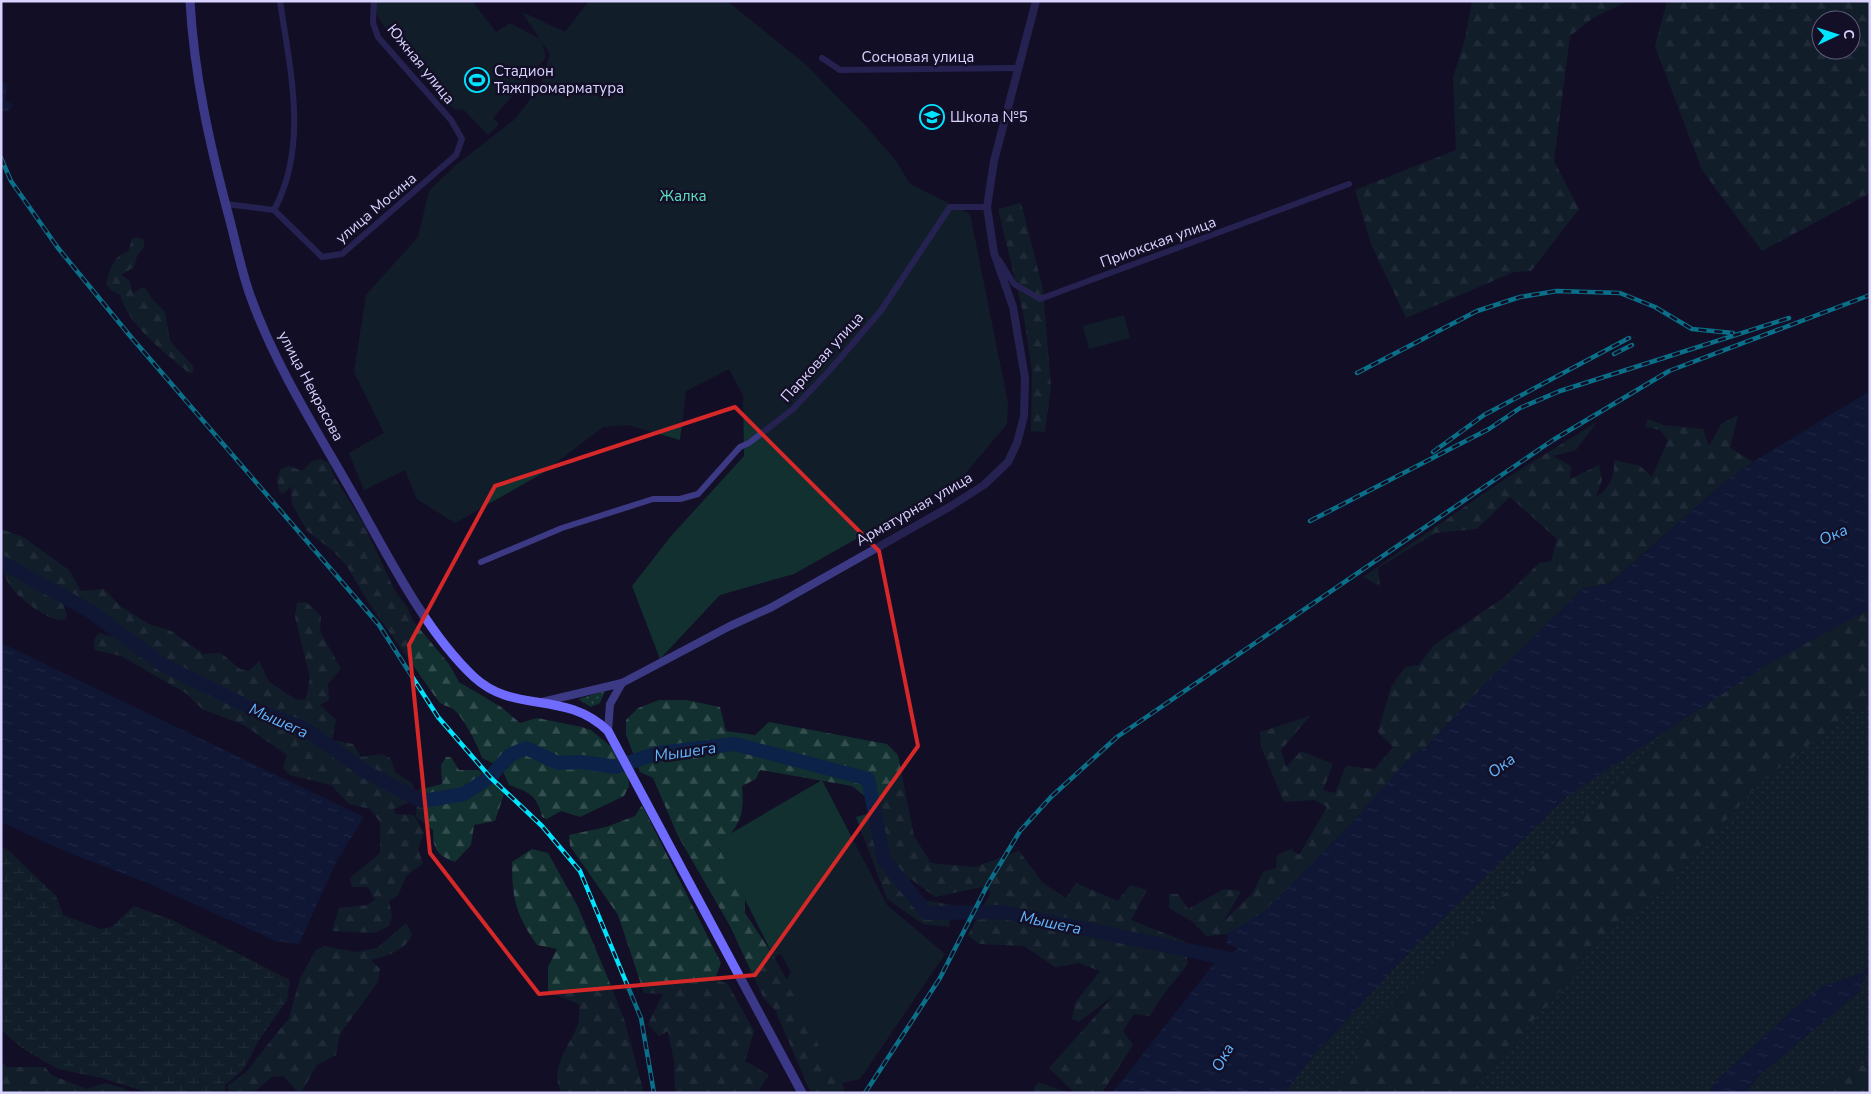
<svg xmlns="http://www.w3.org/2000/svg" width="1871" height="1094" font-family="'Nunito Sans',sans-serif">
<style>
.grass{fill:url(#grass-dots)}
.forest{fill:url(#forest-firs);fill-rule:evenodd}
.wetland{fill:url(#wetland-marsh)}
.green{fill:#12302f}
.water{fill:url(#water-ripples)}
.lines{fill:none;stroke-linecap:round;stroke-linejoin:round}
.stream{stroke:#0c2248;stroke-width:2.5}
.river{stroke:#0c2248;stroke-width:14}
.minor{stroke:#3d3a85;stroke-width:6}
.tertiary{stroke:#3d3a85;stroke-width:8}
.secondary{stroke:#6f6bff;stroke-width:9}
.rail-casing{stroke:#00e5ff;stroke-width:4.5}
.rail{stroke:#130f26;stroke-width:2.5;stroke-dasharray:8;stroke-linecap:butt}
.marked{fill:none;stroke:#d62828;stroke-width:4;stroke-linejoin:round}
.labels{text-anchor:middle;stroke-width:5;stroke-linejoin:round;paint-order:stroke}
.street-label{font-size:15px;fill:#d9d4ff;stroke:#130f26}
.poi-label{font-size:15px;fill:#d9d4ff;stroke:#130f26;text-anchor:start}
.park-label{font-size:15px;fill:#5fe0c0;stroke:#130f26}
.water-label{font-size:16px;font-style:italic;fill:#62b6ff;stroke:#130f26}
</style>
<defs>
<pattern id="grass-dots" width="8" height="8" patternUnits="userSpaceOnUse" patternTransform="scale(1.25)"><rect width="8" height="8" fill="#12302f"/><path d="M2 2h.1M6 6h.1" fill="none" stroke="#344d4e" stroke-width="1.8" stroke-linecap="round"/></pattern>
<pattern id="forest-firs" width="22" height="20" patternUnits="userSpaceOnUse" patternTransform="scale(1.25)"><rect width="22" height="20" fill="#12302f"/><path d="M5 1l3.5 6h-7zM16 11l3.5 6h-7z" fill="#344d4e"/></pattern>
<pattern id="wetland-marsh" width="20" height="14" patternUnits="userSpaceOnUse" patternTransform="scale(1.25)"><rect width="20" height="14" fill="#12302f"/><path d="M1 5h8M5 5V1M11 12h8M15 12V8" fill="none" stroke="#344d4e"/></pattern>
<pattern id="water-ripples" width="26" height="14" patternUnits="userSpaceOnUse" patternTransform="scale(1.25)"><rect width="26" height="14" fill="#0c2248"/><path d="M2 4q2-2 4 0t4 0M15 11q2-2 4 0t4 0" fill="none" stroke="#2f4163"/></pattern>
</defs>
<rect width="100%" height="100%" fill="#130f26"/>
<g class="grass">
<polygon points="605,691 600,703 591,707 578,699"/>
<polygon points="1870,698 1870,1061 1819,1088 1815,1093 1744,1093 1763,1072 1860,991 1858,974 1822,987 1803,1001 1716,1081 1709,1093 1467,1093 1567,984 1594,941 1671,886 1679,872 1761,782"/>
<polygon points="1684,718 1361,1034 1354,1062 1328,1093 1284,1093 1312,1057 1414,947 1567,796"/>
</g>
<g class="forest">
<polygon points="1472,1 1628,1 1593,18 1570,36 1554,161 1579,209 1531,271 1514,272 1406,318 1371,244 1355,190 1456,150 1453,78 1465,39"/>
<path d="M1667,1H1870V193L1762,251L1702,170L1655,46ZM1821,20H1851V50H1821Z"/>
<polygon points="1021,203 1043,289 1051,386 1045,432 1031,431 1032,372 1024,317 998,209"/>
<path d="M138,237L144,240V247L137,256L134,267L121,275L129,280L133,293L141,288H145L152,299L165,312L170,341L193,366V373H189C165,352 130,328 120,295L111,290L106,284C109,271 114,254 128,252L132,239Z"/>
<path d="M1738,415L1730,448L1753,462L1721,485L1609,584L1584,588L1488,681L1425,748L1413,754L1351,824L1262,914L1227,934L1206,936L1193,922L1169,908V894H1178L1188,909L1224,889L1241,891L1224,921L1252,894L1263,872L1276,868L1277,855L1291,849L1299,855L1327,807L1314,800L1284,802L1261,747L1260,732L1310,716L1281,750L1286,767L1301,751L1333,764L1323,790L1335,793L1346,766L1375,769L1393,747L1378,732L1391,687L1405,667L1419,665L1434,645L1506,596L1539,563L1551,561L1557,539L1510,497L1477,529L1435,533L1378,568L1380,586L1363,577L1505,479L1597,422L1576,450L1553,456L1571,466L1570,479L1599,465L1602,480L1596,497C1610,487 1615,477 1614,460L1640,466L1652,477L1668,440L1660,430L1645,427L1648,419L1663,425L1703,429L1709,446L1721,424Z"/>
<path d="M321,459L329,463L335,478L362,521L395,591L407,607L413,621L449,664L459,682L501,707L520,723L537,718L582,727L591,730L614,749L628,776L629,786L624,796L580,817L561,811L547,819L542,817C537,795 529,792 509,785L501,767L482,758C478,746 463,716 453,709C449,706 443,706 439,702L368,602L347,566L332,550L307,531L292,504L291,486L283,494L279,491L277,478L281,469L289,466L302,471L312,461Z"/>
<path d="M1,529L23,537L69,570L81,591L104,589L120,606L149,624L171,631L203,654L221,653L240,669L249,671L259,661L269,682L297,700L306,699L310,678L295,617L297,603L306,602L321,616L320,631L341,669L328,684L329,700L320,705L336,720L332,740L353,744L361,757L382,754L390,758L396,773L412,783L415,793L409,802L394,809L396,814L414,815L424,833L418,849L423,863L407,875L398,895L389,901L392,916L389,926L374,933L332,931L339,908L367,905L375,900L368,887H352L350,878L380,853V822L370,809L349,804L331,785L290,775L283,768L287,755L244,725L202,709L187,694L121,656L95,650L94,640L99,633L133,642L125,630L86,602L61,598L67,615L65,620C52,621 45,614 34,608C0,584 1,570 1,529Z"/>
<polygon points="1870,609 1870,698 1761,782 1679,872 1671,886 1594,941 1567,984 1467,1093 1328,1093 1354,1062 1361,1034 1684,718 1768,664"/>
<path d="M659,700H686L720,707L726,731L755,735L769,722L887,744L898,755L914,836L931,863L975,867L1019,851L1043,883L1066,898L1076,883L1118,901L1130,885L1147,890L1131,920L1184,941L1188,964L1163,995L1150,1016L1134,1014L1123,1031L1133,1045L1102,1093H1075L1049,1068L1114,995L1079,1022L1072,1019L1075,1003L1100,971L1079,963L1055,967L1024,946L979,944L968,935L991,892L982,887L935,897L911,879L903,883L921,900L953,905L949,927L923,924L887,899L856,817L882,810L852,786L760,770L756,779L742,786C745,817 739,826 718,848L745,878V913L775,958L844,1088L843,1093H811L775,1010L764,999L730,926L678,836L653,778L640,772L626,735V720L638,708Z"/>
<path d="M446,757H451L459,770H478L502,784L504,794L495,821L474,825L471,845L455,862C437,855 433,850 433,830L416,817L418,790L442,784L441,765Z"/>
<polygon points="642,805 721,963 715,979 728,984 754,1031 745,1061 769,1075 759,1090 761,1093 675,1093 674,1062 668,1031 659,1036 648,1024 663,994 644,993 618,915 570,846 569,835 606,827 635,816"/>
<path d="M532,849L548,853L578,907L607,976L625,1022L644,1093H562C548,1071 569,1046 577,1027C580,1021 579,1011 579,1004L548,992V967L557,949L537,945C516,915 512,899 512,862Z"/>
<path d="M406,923L412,934C406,951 386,956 371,960L380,969L378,982L340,1034L336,1055L317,1065L302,1091H297L283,1076L272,1077L252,1093H229L227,1086L246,1072L289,1018L300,978L316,950L324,946L356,952L377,948Z"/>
<polygon points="1870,1061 1870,1093 1815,1093 1818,1088"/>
<polygon points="1,1062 7,1067 45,1067 51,1075 87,1089 105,1083 123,1088 132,1093 1,1093"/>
<polygon points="1038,1082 1069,1093 1032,1093"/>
</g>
<polygon class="wetland" points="1,846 7,849 56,896 63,915 100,929 112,927 134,906 172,920 290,980 287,1000 259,1040 243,1070 225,1085 225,1093 150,1093 102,1078 58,1069 22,1048 1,1030"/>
<g class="green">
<polygon points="377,1 472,1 496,32 510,23 540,39 522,12 565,32 589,1 727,1 804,63 865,125 896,161 910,184 970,214 1008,403 1007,424 959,481 794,574 720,595 660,659 632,586 671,536 744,456 743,395 729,369 686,391 680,440 628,425 603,427 543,473 455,523 417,499 405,470 364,490 349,453 384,433 354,372 366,295 418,237 429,191 456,165 514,120 540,87 550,54 542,42 546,57 493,118 499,124 488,135 464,110 455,109 447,103 391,38 376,13"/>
<polygon points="1124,315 1130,338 1089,349 1083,326"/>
<polygon points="822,780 887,905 945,954 860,1079 838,1084 786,980 791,973 781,954 774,957 716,842"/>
</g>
<g class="water">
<polygon points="1,82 7,84 5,100 13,105 10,110 3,112"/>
<polygon points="1870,391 1870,609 1768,664 1567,796 1414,947 1312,1057 1284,1093 1112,1093 1217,960 1238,949 1227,943 1227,934 1262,913 1351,824 1413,754 1425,748 1488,681 1584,588 1610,584 1721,485 1753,462"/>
<polygon points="1,643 364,817 336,862 299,944 276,941 143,881 69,853 1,822"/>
<polygon points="1858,974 1862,975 1864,980 1860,991 1763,1072 1744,1093 1709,1093 1716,1081 1803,1001 1822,987"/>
</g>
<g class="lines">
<polyline class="stream" points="1862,975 1870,967"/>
<polyline class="river" points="1,562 90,611 163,665 251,708 304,728 366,772 422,801 464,794 490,777 510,755 526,748 558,763 582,762 616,767 658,753 735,744 868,779 884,860 927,913 1003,912 1240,961"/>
<g class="minor">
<path d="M280,1C290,70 309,145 274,210L322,257L342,254L456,155L462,139L451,120L378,37L373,23L374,1"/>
<polyline points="822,58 840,70 1019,68"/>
<polyline points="226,204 274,210"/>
<polyline points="999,260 1014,284 1040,299 1349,184"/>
<polyline points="481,562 562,528 653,499 680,499 698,494 740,447 749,443 793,409 829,371 880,312 950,207 987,207"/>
</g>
<g class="tertiary">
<polyline points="542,702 622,683 730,626 772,607 951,506 984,485 1008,462 1017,443 1024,416 1025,378 1013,307 994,253 987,207 994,161 1036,1"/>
<polyline points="608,731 610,704 622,683"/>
</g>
<path class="secondary" d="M190,1C194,75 210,146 229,217C236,243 241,270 250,295C277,371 323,440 362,510C392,564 429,635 474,677C515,715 564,689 608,731L802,1093"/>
<defs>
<g id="rail">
<polyline points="1,158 11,181 58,248 131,337 379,625 438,717 490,777 542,826 580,871 641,1018 654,1093"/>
<polyline points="1614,354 1632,345"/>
<polyline points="1357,373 1477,311 1520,297 1557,291 1620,293 1655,307 1692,329 1733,333"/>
<polyline points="1433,452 1484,415 1629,338"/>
<polyline points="1310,521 1489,429 1520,408 1560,391 1789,318"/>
<polyline points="865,1093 940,978 988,884 1020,831 1051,797 1117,737 1553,440 1669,371 1870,295"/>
</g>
</defs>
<use href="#rail" class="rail-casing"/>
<use href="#rail" class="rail"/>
</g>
<path d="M0 0H1871V1094H0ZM735,407L879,551L918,746L755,975L539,994L430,853L409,645L495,486Z" fill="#130f26" fill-opacity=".55" fill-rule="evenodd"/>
<path class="marked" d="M735,407L879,551L918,746L755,975L539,994L430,853L409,645L495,486Z"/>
<defs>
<symbol id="stadium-ring" viewBox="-11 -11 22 22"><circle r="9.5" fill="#130f26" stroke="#00e5ff" stroke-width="1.5"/><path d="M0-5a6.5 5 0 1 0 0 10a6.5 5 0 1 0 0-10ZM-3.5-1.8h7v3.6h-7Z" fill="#00e5ff"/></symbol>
<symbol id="school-ring" viewBox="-11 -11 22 22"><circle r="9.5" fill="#130f26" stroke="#00e5ff" stroke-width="1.5"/><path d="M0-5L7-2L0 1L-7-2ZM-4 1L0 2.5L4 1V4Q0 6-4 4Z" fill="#00e5ff"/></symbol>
</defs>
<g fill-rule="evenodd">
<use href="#stadium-ring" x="463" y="66" width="28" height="28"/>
<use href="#school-ring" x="918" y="103" width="28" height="28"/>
</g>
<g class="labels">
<g class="street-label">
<text x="918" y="62">Сосновая улица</text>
<text transform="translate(421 64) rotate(51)" y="5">Южная улица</text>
<text transform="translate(376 208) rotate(-40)" y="5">улица Мосина</text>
<text transform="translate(1158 242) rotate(-20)" y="5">Приокская улица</text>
<text transform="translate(822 357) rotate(-48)" y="5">Парковая улица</text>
<text transform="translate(311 386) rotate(62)" y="5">улица Некрасова</text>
<text transform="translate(914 509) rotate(-30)" y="5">Арматурная улица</text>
</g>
<g class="poi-label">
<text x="494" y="76">Стадион<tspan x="494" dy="17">Тяжпромарматура</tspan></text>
<text x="950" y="122">Школа №5</text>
</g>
<g class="park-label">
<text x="683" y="201">Жалка</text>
</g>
<g class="water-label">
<text transform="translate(1833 534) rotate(-24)" y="6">Ока</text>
<text transform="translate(279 720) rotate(24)" y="6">Мышега</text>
<text transform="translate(685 751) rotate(-8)" y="6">Мышега</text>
<text transform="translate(1501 765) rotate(-36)" y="6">Ока</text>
<text transform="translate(1051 922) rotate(12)" y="6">Мышега</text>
<text transform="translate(1222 1057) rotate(-61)" y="6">Ока</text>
</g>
</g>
<rect width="1871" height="1094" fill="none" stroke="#d9d4ff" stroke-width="5"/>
<g transform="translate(1836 35) rotate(86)"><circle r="24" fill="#130f26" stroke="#625e7d"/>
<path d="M0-4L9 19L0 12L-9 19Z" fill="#00e5ff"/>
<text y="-8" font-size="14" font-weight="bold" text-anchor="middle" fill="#d9d4ff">С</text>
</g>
</svg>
